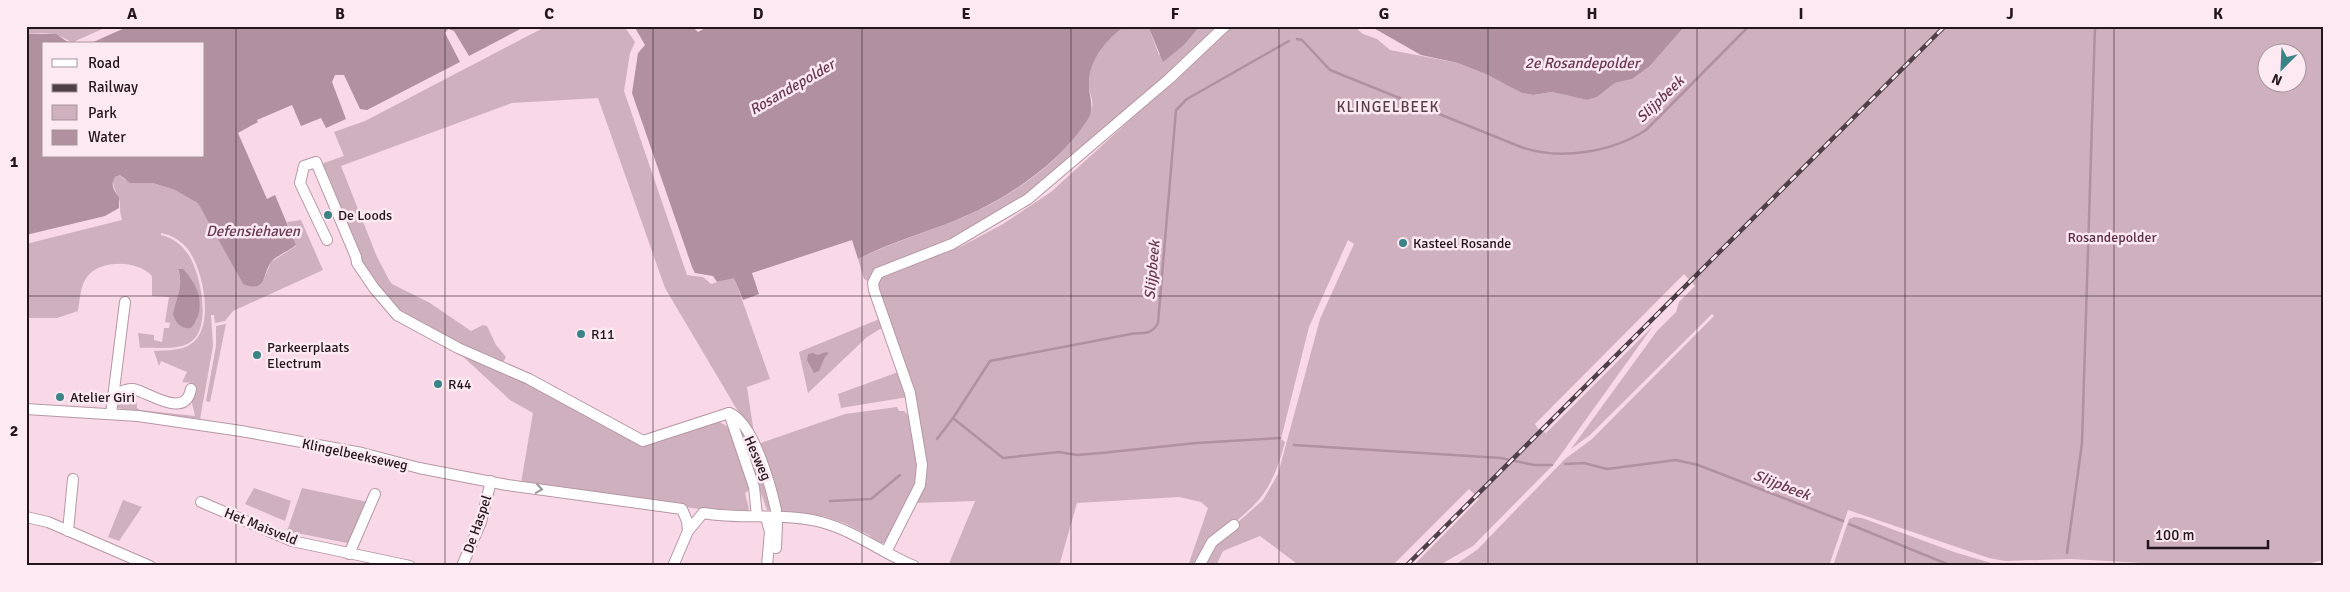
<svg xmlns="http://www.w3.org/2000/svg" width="2350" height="592" font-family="Signika,sans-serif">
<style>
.green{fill:#cfb0be;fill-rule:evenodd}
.water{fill:#b191a0}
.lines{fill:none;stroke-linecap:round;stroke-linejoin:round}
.stream{stroke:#b191a0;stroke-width:2.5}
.street-casing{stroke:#b697a5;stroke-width:12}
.street{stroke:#fff;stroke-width:10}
.rail-casing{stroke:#4f3f47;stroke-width:4.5}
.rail{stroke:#fde9f2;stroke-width:2.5;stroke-dasharray:8;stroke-linecap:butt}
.oneway{stroke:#9c9699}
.grid{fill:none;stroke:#22161c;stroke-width:1;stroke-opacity:0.55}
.poi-dot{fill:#3b8386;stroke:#fde9f2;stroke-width:2}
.labels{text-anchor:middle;stroke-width:5;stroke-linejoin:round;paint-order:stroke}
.poi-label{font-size:14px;fill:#22161c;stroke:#fde9f2;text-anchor:start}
.park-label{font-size:14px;fill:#5a2d44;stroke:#fde9f2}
.street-label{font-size:14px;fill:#22161c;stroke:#fde9f2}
.water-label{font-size:15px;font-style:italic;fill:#673950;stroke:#fde9f2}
.neighbourhood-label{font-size:15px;letter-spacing:1px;fill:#573d49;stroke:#fde9f2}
.neatline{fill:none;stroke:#22161c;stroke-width:2}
.grid-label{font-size:16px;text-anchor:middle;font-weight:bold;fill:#22161c}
</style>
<rect width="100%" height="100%" fill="#f9d8e7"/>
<g class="green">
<path d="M26,26H109L71,43C59,31 41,33 26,34Z"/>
<polygon points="547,26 624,26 635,42 630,53 624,91 687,275 703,277 711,284 734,277 770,379 747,387 755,440 665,288 598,98 512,103 341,166 377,257 388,278 392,284 430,303 471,331 483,325 487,326 496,345 506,357 502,364 447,340 397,308 362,267 321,166 324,163 344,156 334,132 365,121"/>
<path d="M1125,26H1148L1159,55L1185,44L1200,26H1222L1035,190L975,230L877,270L868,281L864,279L858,259C891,243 921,234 954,221C998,204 1048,173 1077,134C1082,128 1091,115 1092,108C1094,101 1089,92 1089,85C1088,61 1107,39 1125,26Z"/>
<path d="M1233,26H1354L1363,34L1377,39L1390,50L1458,63L1498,79L1522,93L1533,95L1552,92L1587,100L1597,97L1615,83L1632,79L1649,67L1685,26H2324V560L2297,566H2196L2071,559L2005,561L1989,558L1848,510L1829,566H1453L1477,550L1565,459L1592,439L1714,316L1712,314L1590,435L1571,449L1657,331L1676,312L1679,302L1695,286L1684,274L1535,424L1539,430L1546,433L1653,326L1554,464L1473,546L1438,566H1413L1479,499L1469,489L1392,566H1300L1260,536L1223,551L1216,566H1202L1210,547L1263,500L1278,474L1320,319L1354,244L1348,240L1309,327L1281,439L1285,442C1279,466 1270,490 1252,507C1232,527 1208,538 1197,566L1189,563L1208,508L1201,502L1179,497L1077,503L1059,566H948L975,501L914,503L926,475L915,400L874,289V282L881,276L960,247L1003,224L1051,192ZM2268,52H2298V82H2268Z"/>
<path d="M120,175L125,180L153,183L175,190L198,202L243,284L264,279L271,262L296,246L287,222L301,220L323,270L233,311L225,321L215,323L214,315H211L213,346L200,419L116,408L118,396L126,392L136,395L137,408L140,410L195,416L192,403L193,383L182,382L187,372L161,361L159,366L154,351C165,350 182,351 191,344C216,327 203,268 187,248C180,240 171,235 161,233V235C173,238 181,244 188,254C200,271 212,326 192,341C180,351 155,347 140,348L138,333L154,335V340L162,342L164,328H169L170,323L165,322L169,297L152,296V276C138,260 100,259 87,277C80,286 80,300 78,311L57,318H26V244L122,220C120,214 120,209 120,203C119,194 112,189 113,178ZM178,270C196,289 205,295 196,322L173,314C176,297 184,287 178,270Z"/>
<polygon points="882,318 885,326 867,337 808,393 799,352"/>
<polygon points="226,324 210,402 206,401 216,346 216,326"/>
<polygon points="457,351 519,379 645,445 718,421 730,428 750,489 745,493 749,509 746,512 706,510 521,483 533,413 510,400"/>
<polygon points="901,371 908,397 841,408 838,394"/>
<polygon points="897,407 899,411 904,411 912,419 920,465 916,484 886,543 878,543 869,535 844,523 823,516 819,518 780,514 758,444 845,414"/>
<polygon points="741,430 759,467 771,510 767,510 739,432"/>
<polygon points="254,488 291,501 285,521 245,504"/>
<polygon points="302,488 368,502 352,544 287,531"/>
<polygon points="123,500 142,507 119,541 108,537"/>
<polygon points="1854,517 1862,518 1954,552 2001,566 1833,566 1849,519"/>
</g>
<g class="water">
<path d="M129,26H526L469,56L454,31L448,29L445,33L460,62L367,110L360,109L344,75H335L332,82L346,119L326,128L321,118L301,126L292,105L257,120L258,122L238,133L267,199L275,195L296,245C289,251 278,255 272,261C262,272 268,294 243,284L198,203L175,190L153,183H130L120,175L115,177C110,184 114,191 119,197V208L105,216L26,235V34H56L71,44H44V156H204V44H89Z"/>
<path d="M634,26H692L698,32L709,26H1125C1107,39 1088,61 1089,85C1089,97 1095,108 1088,119C1059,165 1004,201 954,221C921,234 889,243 858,259L852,240L752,273L759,294L743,300L734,278L717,282L713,276L695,273L692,267L632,93L638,53L645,45Z"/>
<polygon points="1148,26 1200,26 1185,44 1163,62"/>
<polygon points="1370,26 1685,26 1649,67 1632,79 1615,83 1597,97 1587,100 1552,92 1533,95 1522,93 1488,75 1458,63 1421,55"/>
<path d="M178,269H183C198,284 208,309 191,328C181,329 176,324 173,314C176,297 184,287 178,269Z"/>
<polygon points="826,352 829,353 825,357 819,371 814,373 807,360 808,354 813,353 818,355"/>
</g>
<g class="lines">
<g class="stream">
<path d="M1297,39L1302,40L1330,70L1521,147C1560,161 1612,152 1646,130L1749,26"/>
<path d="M953,418L990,361L1131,334C1143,332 1151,336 1158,323L1176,110L1187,99L1289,41"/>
<polyline points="937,439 953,418 1003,458 1059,452 1077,455 1101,453 1196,443 1280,438"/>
<polyline points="1294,445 1501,458 1534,465 1552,465"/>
<polyline points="1565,464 1584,463 1607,469 1676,460 1698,465 1843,521"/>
<polyline points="830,501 871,499 900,475"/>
<polyline points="1849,524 1952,566"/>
<polyline points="2067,553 2082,443 2095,26"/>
</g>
<defs>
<g id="street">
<polyline points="327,240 300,183 304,166 316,162 356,257 357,263 374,288 397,315 458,348 529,379 643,441 729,413"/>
<path d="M113,395C119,393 126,388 133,389C149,392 185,420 191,389"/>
<polyline points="26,409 138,416 241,431 362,453 419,468 507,485 682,509 687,521 688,531"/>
<path d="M729,413C753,421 771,487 776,510"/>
<polyline points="729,413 754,487 757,516"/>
<polyline points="111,414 125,302"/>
<polyline points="201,502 292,541 410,566"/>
<polyline points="26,517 48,522 150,566"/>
<polyline points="766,517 770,532 767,566"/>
<polyline points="68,531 73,479"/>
<polyline points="776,548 777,524"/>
<polyline points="886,552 920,485 922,465 910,393 874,290 873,283 878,273 952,244 1028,199 1169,79 1225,26"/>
<polyline points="349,554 375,494"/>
<polyline points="462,566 481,522 491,481"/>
<path d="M673,566L688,531L703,513C742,520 783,512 821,522C855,531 882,553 914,566"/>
<polyline points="1199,566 1212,542 1234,525"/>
</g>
</defs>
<use href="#street" class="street-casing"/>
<use href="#street" class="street"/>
<defs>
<polyline id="rail" points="1406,566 1945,26"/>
</defs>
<use href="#rail" class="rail-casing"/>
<use href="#rail" class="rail"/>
</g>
<defs><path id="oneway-chevron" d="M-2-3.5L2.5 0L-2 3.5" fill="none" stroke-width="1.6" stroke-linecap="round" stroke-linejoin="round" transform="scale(1.25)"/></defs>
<use class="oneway" href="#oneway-chevron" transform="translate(539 489) rotate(8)"/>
<path class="grid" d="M236,26V566M445,26V566M653,26V566M862,26V566M1071,26V566M1279,26V566M1488,26V566M1697,26V566M1905,26V566M2114,26V566M26,296H2324"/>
<g class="poi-dot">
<circle cx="328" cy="215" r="5"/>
<circle cx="1403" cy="243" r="5"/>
<circle cx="581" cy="334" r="5"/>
<circle cx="257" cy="355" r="5"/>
<circle cx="438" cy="384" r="5"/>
<circle cx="60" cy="397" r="5"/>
</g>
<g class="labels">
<g class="poi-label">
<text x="338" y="220">De Loods</text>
<text x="1413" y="248">Kasteel Rosande</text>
<text x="591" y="339">R11</text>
<text x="267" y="352">Parkeerplaats<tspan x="267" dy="16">Electrum</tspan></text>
<text x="448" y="389">R44</text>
<text x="70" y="402">Atelier Giri</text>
</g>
<g class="park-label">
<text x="2112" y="242">Rosandepolder</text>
</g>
<g class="street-label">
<text transform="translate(355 454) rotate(12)" y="5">Klingelbeekseweg</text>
<text transform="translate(758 458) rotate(66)" y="5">Hesweg</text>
<text transform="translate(477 524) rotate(-71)" y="5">De Haspel</text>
<text transform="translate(261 526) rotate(22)" y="5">Het Maisveld</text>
</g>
<g class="water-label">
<text x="1582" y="68">2e Rosandepolder</text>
<text transform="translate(792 87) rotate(-30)" y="5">Rosandepolder</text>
<text transform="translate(1660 99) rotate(-44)" y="5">Slijpbeek</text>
<text x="253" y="236">Defensiehaven</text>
<text transform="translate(1152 270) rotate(-85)" y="5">Slijpbeek</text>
<text transform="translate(1782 485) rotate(21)" y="5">Slijpbeek</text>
</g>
<g class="neighbourhood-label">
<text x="1388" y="112">KLINGELBEEK</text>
</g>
</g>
<rect width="2350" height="592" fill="none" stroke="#fde9f2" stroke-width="55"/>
<rect x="42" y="42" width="162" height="115" fill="#fde9f2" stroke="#a5959c"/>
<rect x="52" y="59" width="25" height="8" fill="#ffffff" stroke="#a5959c"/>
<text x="88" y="68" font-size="15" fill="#22161c">Road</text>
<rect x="52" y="84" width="25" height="8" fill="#4f3f47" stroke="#a5959c"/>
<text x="88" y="92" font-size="15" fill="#22161c">Railway</text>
<rect x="52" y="105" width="25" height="15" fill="#cfb0be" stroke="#a5959c"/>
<text x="88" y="118" font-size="15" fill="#22161c">Park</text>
<rect x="52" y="130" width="25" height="15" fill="#b191a0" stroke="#a5959c"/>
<text x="88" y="142" font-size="15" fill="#22161c">Water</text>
<g transform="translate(2282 68) rotate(204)"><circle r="24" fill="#fde9f2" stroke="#a5959c"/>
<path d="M0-4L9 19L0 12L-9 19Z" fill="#3b8386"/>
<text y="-8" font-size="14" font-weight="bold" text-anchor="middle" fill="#22161c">N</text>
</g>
<path d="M2148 540v8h120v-8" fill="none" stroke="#22161c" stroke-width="2.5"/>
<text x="2155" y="540" font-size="15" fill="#22161c" stroke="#fde9f2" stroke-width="4" paint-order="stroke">100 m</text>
<rect x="28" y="28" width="2294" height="536" class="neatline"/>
<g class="grid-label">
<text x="132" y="19">A</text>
<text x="340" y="19">B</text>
<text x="549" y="19">C</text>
<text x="758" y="19">D</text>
<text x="966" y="19">E</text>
<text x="1175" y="19">F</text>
<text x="1384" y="19">G</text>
<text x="1592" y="19">H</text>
<text x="1801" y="19">I</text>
<text x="2010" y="19">J</text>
<text x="2218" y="19">K</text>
<text x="14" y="167">1</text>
<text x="14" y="436">2</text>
</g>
</svg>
